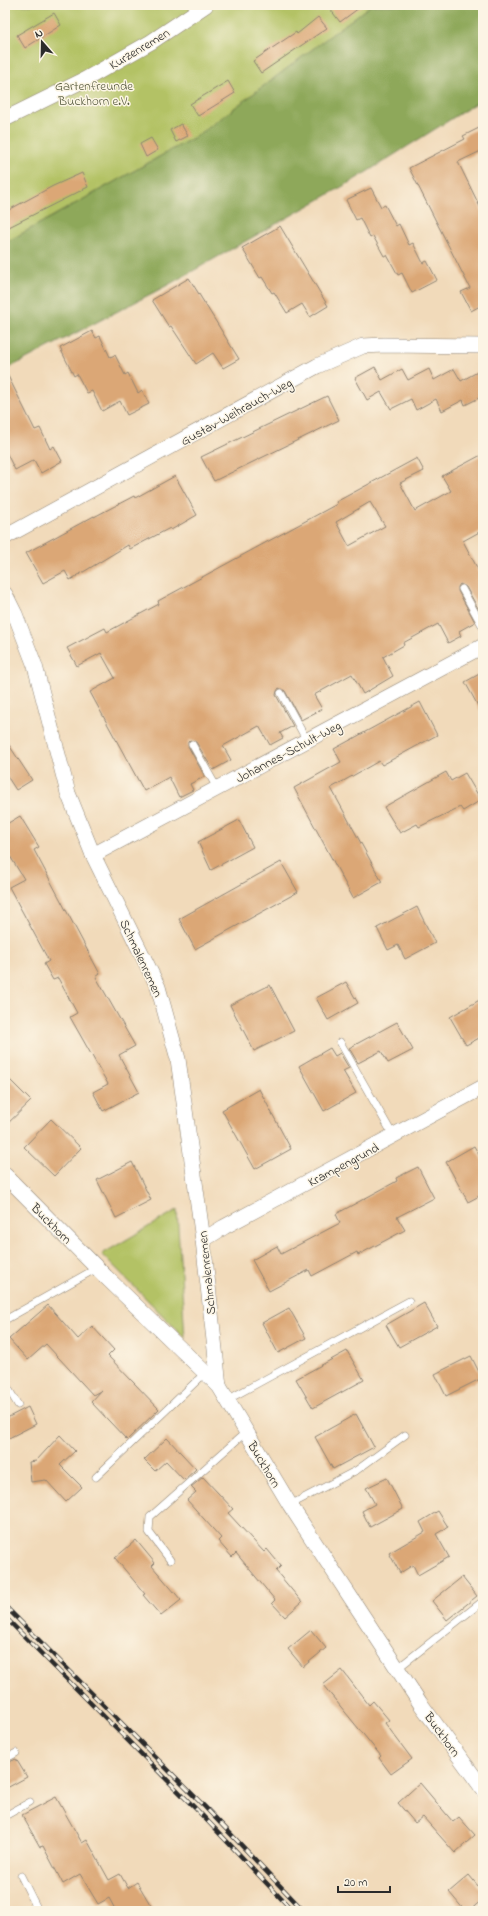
<svg xmlns="http://www.w3.org/2000/svg" width="488" height="1916" font-family="'Indie Flower',sans-serif">
<style>
.green{fill:#b3c265;stroke:#6f7648}
.forest{fill:#8ea85a;stroke:#5c6a42}
.building{fill:#dba776;fill-rule:evenodd}
.lines{fill:none;stroke-linecap:round;stroke-linejoin:round}
.lane-casing{stroke:#8e8272;stroke-width:8}
.street-casing{stroke:#8e8272;stroke-width:16}
.lane{stroke:#fff;stroke-width:7}
.street{stroke:#fff;stroke-width:15}
.rail-casing{stroke:#2b2b2b;stroke-width:4.5}
.rail{stroke:#fcf5e5;stroke-width:3;stroke-dasharray:9;stroke-linecap:butt}
.labels{text-anchor:middle;stroke-width:3;stroke-linejoin:round;paint-order:stroke}
.street-label{font-size:13px;fill:#2b2b2b;stroke:#fcf5e5}
.park-label{font-size:13px;fill:#54583c;stroke:#fcf5e5}
</style>
<rect width="100%" height="100%" fill="#fcf5e5"/>
<filter id="ink" filterUnits="userSpaceOnUse"><feTurbulence type="fractalNoise" baseFrequency=".025" numOctaves="2"/><feDisplacementMap in="SourceGraphic" scale="8" xChannelSelector="R" yChannelSelector="G"/><feConvolveMatrix kernelMatrix="1 2 1 2 8 2 1 2 1" color-interpolation-filters="sRGB"/></filter>
<filter id="wash" filterUnits="userSpaceOnUse"><feTurbulence type="fractalNoise" baseFrequency=".012" numOctaves="4" result="noise"/><feDisplacementMap in="SourceGraphic" scale="16" xChannelSelector="R" yChannelSelector="G"/><feGaussianBlur stdDeviation="0.9" result="paint"/><feColorMatrix in="noise" values="0 0 0 0 0 0 0 0 0 0 0 0 0 0 0 0 0 1.4 0 .05"/><feComposite in="paint" operator="in"/></filter>
<g filter="url(#wash)">
<rect width="100%" height="100%" fill="#f1daba"/>
<g class="green">
<polygon points="5,5 371,5 200,134 5,243"/>
<polygon points="177,1210 185,1338 102,1254"/>
</g>
<polygon class="forest" points="371,5 483,5 483,99 354,180 168,285 5,370 5,243 200,134"/>
<g id="blocks">
<g class="building">
<polygon points="327,5 363,5 340,22"/>
<polygon points="54,13 61,25 25,48 17,35"/>
<polygon points="318,17 327,28 261,73 253,61 296,32 297,34"/>
<polygon points="228,81 235,93 198,116 190,104"/>
<polygon points="181,124 188,136 176,142 170,130"/>
<polygon points="483,126 483,150 458,162 483,213 483,313 480,306 471,311 461,292 470,288 409,168 465,139 463,136"/>
<polygon points="151,138 158,150 146,157 140,144"/>
<polygon points="82,173 88,187 5,229 5,212 53,186"/>
<polygon points="371,188 381,207 385,205 396,226 399,224 409,245 413,243 423,263 427,261 437,280 412,293 402,273 398,275 387,255 384,256 373,236 370,238 360,218 356,220 346,200"/>
<polygon points="280,226 328,306 310,317 302,304 287,313 274,292 272,293 262,277 260,278 242,248"/>
<polygon points="189,278 239,359 223,368 213,353 196,364 171,326 169,327 152,300"/>
<polygon points="92,331 96,338 100,336 110,357 115,355 125,375 128,373 138,393 142,390 149,404 127,415 120,401 102,411 92,391 87,393 77,374 74,376 60,348"/>
<polygon points="375,367 382,380 402,369 408,380 429,369 434,380 454,369 461,381 483,369 483,396 465,405 463,400 442,411 436,399 416,410 411,399 391,409 381,392 367,400 355,378"/>
<polygon points="5,370 35,430 40,428 50,449 54,446 62,461 41,473 34,460 15,470 5,450"/>
<polygon points="327,396 339,420 214,481 201,457"/>
<path d="M483,454V530L463,541L483,579V617L466,587L460,584L458,587V591L475,622L459,631L461,636L448,643L438,624L403,643L404,645L383,657L393,676L363,694L352,674L314,695L322,709L301,720L285,691L279,688L277,691L276,695L293,726L280,733L283,738L270,745L259,726L223,746L231,760L213,770L196,742L190,740L188,742V746L204,775V777L190,784L193,790L179,797L169,777L144,791L90,692L115,678L101,653L77,666L67,648L105,628L107,632L159,604L158,601L337,504L336,502L417,458L424,471L400,483L415,511L451,491L442,476ZM370,502L385,526L349,546L336,522Z"/>
<polygon points="175,476 197,515 171,530 170,528 130,549 128,545 70,580 65,571 43,583 26,553 94,516 94,517 134,496 135,498"/>
<polygon points="483,672 483,715 465,682"/>
<polygon points="420,702 437,735 382,765 379,761 331,788 382,882 353,898 294,788 341,762 334,749"/>
<polygon points="5,739 32,780 16,790 5,773"/>
<polygon points="446,772 451,781 465,773 481,800 463,811 460,807 419,827 417,824 400,833 384,807"/>
<polygon points="20,816 39,847 34,850 100,974 96,977 135,1046 119,1055 139,1092 103,1111 93,1092 108,1084 70,1017 77,1013 58,978 53,980 44,964 49,961 9,887 24,879 5,848 5,825"/>
<polygon points="239,820 253,847 211,870 198,842"/>
<polygon points="281,862 298,892 195,949 179,919"/>
<polygon points="417,907 435,943 405,959 398,945 388,950 377,928"/>
<polygon points="346,982 358,1003 328,1020 316,998"/>
<polygon points="270,985 294,1031 254,1051 230,1005"/>
<polygon points="483,998 483,1036 466,1045 450,1017"/>
<polygon points="397,1022 413,1050 388,1063 381,1051 358,1063 349,1048"/>
<polygon points="330,1048 335,1056 340,1053 349,1068 343,1071 356,1093 324,1111 299,1066"/>
<polygon points="5,1075 31,1101 5,1126"/>
<polygon points="259,1089 291,1149 255,1169 222,1110"/>
<polygon points="51,1119 81,1148 54,1176 24,1147"/>
<polygon points="474,1146 483,1162 483,1194 468,1202 446,1162"/>
<polygon points="132,1162 151,1200 116,1218 97,1180"/>
<polygon points="418,1167 434,1198 397,1217 405,1230 358,1255 357,1252 312,1276 309,1270 269,1291 252,1260 277,1246 281,1254 340,1223 336,1214 397,1181 396,1178"/>
<polygon points="424,1303 437,1326 399,1347 386,1325"/>
<polygon points="48,1305 78,1339 92,1326 114,1350 108,1356 159,1409 127,1440 91,1402 102,1390 93,1395 46,1344 28,1360 9,1339"/>
<polygon points="289,1308 306,1338 278,1353 262,1323"/>
<polygon points="347,1351 364,1380 313,1408 296,1379"/>
<polygon points="471,1356 482,1378 446,1396 435,1374"/>
<polygon points="28,1407 36,1424 5,1440 5,1419"/>
<polygon points="356,1414 374,1447 333,1469 315,1437"/>
<polygon points="60,1435 75,1451 60,1465 82,1487 66,1502 46,1480 31,1482 29,1462 36,1461"/>
<polygon points="167,1438 196,1469 184,1480 166,1461 155,1471 144,1460"/>
<polygon points="203,1477 233,1509 228,1513 264,1552 267,1549 281,1566 276,1571 302,1602 285,1617 272,1603 275,1600 236,1553 232,1557 218,1541 221,1538 187,1500 196,1492 191,1487"/>
<polygon points="387,1478 403,1509 370,1527 362,1511 375,1504 366,1488"/>
<polygon points="438,1511 448,1527 436,1534 449,1557 418,1575 413,1565 400,1573 389,1553 425,1532 420,1522"/>
<polygon points="136,1540 155,1563 152,1566 181,1600 161,1616 143,1595 145,1594 115,1558"/>
<polygon points="462,1577 477,1596 447,1620 432,1601"/>
<polygon points="311,1630 326,1648 303,1667 288,1649"/>
<polygon points="342,1670 369,1705 373,1701 389,1720 385,1723 412,1759 391,1774 379,1758 381,1756 323,1685"/>
<polygon points="16,1759 27,1777 5,1789 5,1764"/>
<polygon points="420,1783 453,1822 459,1817 475,1835 455,1853 423,1817 415,1823 398,1803"/>
<polygon points="56,1797 82,1843 87,1840 109,1880 120,1874 128,1888 137,1882 154,1911 116,1911 109,1898 98,1904 80,1874 63,1884 43,1846 40,1847 22,1815"/>
<polygon points="469,1875 483,1892 483,1899 469,1911 465,1911 449,1892"/>
</g>
</g>
</g>
<g filter="url(#ink)">
<use href="#blocks" fill-opacity="0" stroke="#8e8272" stroke-width="1"/>
<g class="lines">
<defs>
<g id="lane">
<polyline points="462,589 483,627"/>
<polyline points="281,693 307,741"/>
<polyline points="192,744 217,788"/>
<polyline points="340,1042 394,1137"/>
<polyline points="5,1320 97,1268"/>
<polyline points="5,1383 18,1405"/>
<polyline points="227,1400 409,1301"/>
<polyline points="96,1477 205,1373"/>
<polyline points="290,1505 357,1470 405,1435"/>
<polyline points="170,1560 149,1532 150,1517 246,1432"/>
<polyline points="398,1668 483,1601"/>
<polyline points="5,1759 16,1753"/>
<polyline points="5,1816 30,1802"/>
<polyline points="21,1876 36,1906 28,1911"/>
</g>
<g id="street">
<polyline points="5,119 84,80 151,42 206,5"/>
<polyline points="5,537 317,366 363,346 384,345 483,346"/>
<polyline points="5,594 15,614 35,666 68,793 93,855 158,987 178,1059 203,1240 219,1386"/>
<polyline points="93,855 483,646"/>
<polyline points="5,1175 106,1277 219,1386 290,1505 420,1703 483,1789"/>
<polyline points="203,1240 224,1227 483,1087"/>
</g>
</defs>
<use href="#lane" class="lane-casing"/>
<use href="#street" class="street-casing"/>
<use href="#lane" class="lane"/>
<use href="#street" class="street"/>
<defs>
<g id="rail">
<polyline points="5,1606 205,1807 304,1911"/>
<polyline points="5,1617 199,1812 293,1911"/>
</g>
</defs>
<use href="#rail" class="rail-casing"/>
<use href="#rail" class="rail"/>
</g>
</g>
<g class="labels">
<g class="street-label">
<text transform="translate(139 48) rotate(-31)" y="5">Kurzenremen</text>
<text transform="translate(236 411) rotate(-29)" y="5">Gustav-Weihrauch-Weg</text>
<text transform="translate(288 751) rotate(-28)" y="5">Johannes-Schult-Weg</text>
<text transform="translate(142 958) rotate(65)" y="5">Schmalenremen</text>
<text transform="translate(343 1164) rotate(-28)" y="5">Krampengrund</text>
<text transform="translate(52 1223) rotate(45)" y="5">Buckhorn</text>
<text transform="translate(206 1273) rotate(-96)" y="5">Schmalenremen</text>
<text transform="translate(265 1464) rotate(59)" y="5">Buckhorn</text>
<text transform="translate(443 1734) rotate(54)" y="5">Buckhorn</text>
</g>
<g class="park-label">
<text x="94" y="90">Gartenfreunde<tspan x="94" dy="15">Buckhorn e.V.</tspan></text>
</g>
</g>
<rect width="488" height="1916" fill="none" stroke="#fcf5e5" stroke-width="20"/>
<g transform="translate(42 42) rotate(340)" stroke="#fcf5e5" stroke-width="3" paint-order="stroke">
<path d="M0-3L7 15L0 10L-7 15Z" fill="#2b2b2b"/>
<text y="-6" font-size="11" font-weight="bold" text-anchor="middle" fill="#2b2b2b">N</text>
</g>
<path d="M338 1886v6h52v-6" fill="none" stroke="#2b2b2b" stroke-width="2"/>
<text x="344" y="1886" font-size="12" fill="#2b2b2b" stroke="#fcf5e5" stroke-width="3" paint-order="stroke">20 m</text>
</svg>
